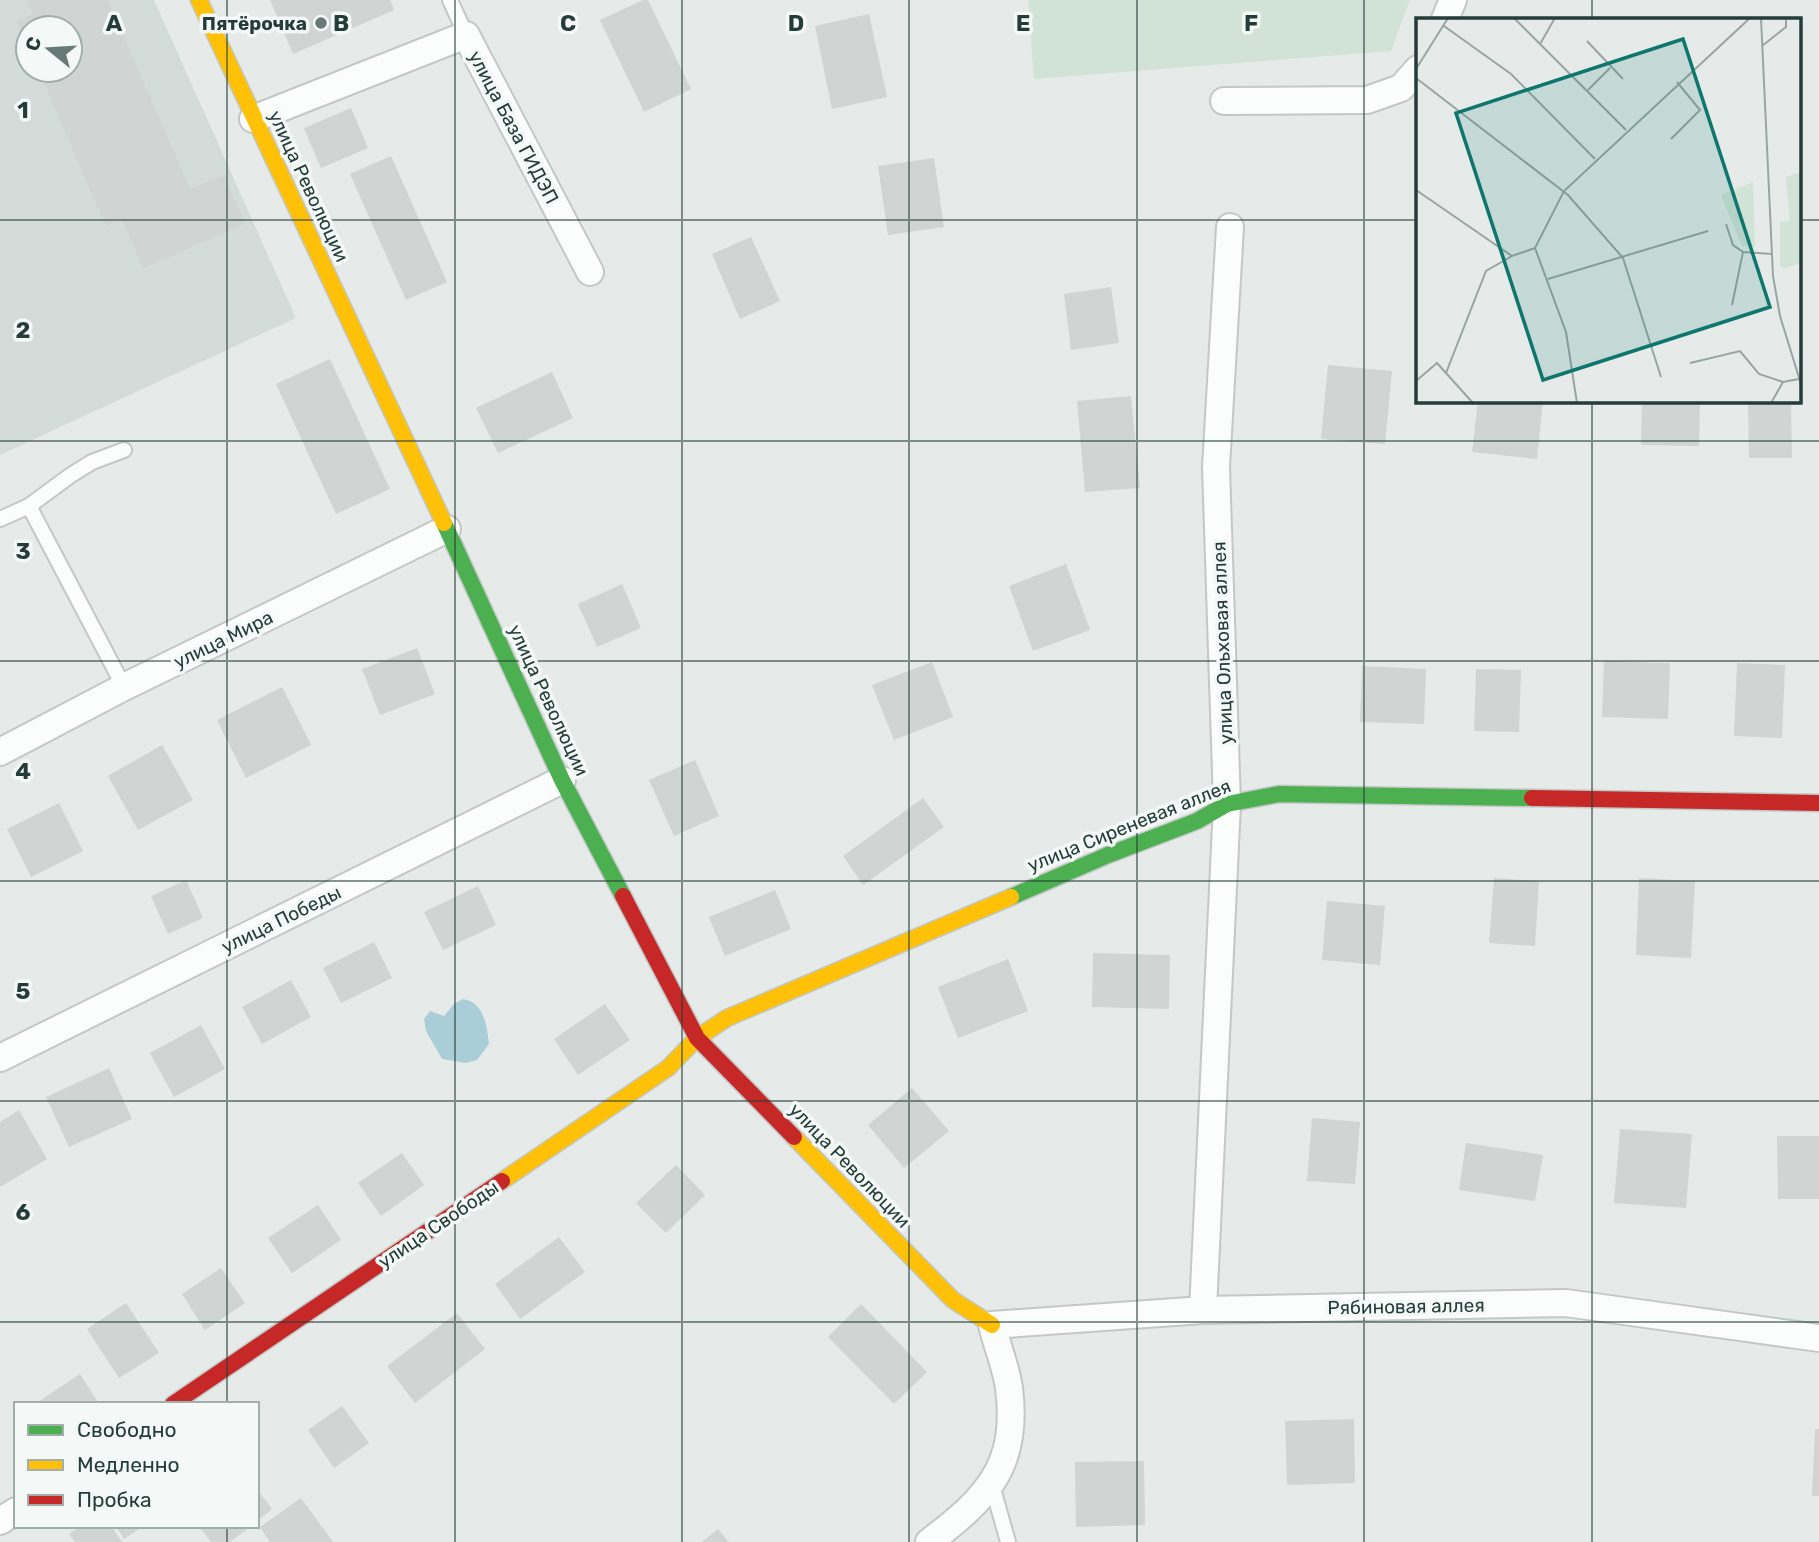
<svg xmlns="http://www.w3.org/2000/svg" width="1819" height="1542" font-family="Rubik,sans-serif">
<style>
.built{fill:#d4dcd9;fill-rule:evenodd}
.green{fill:#d0e3d6}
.water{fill:#a9ced7}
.building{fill:#d0d4d3}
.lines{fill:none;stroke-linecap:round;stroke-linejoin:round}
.lane-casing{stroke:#c3c8c6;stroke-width:18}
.street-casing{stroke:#c3c8c6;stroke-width:30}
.fast-casing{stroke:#c1c8c6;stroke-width:19}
.slow-casing{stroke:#c1c8c6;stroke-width:19}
.jam-casing{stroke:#c1c8c6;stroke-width:19}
.lane{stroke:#fbfcfc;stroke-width:14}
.street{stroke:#fbfcfc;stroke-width:26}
.fast{stroke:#4caf50;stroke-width:16}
.slow{stroke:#ffc107;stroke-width:16}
.jam{stroke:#c62828;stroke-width:16}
.grid{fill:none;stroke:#243d38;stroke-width:2;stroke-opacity:0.55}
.poi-dot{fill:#687a76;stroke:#f4f9f7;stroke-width:2.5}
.labels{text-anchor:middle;stroke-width:7;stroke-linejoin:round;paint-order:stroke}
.poi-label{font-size:19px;font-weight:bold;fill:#243d38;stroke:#f4f9f7;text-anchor:end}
.street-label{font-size:19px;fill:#243d38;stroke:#f4f9f7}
.inset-road{fill:none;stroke:#98a5a2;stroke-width:2}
.view{fill:#0f766e;fill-opacity:0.15;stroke:#0f766e;stroke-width:3.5}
.inset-edge{fill:none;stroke:#243d38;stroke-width:3.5}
.grid-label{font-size:23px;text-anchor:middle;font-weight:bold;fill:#243d38;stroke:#f4f9f7;stroke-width:7;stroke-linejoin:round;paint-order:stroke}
</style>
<rect width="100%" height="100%" fill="#e6ebe9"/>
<path class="built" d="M0,0H154L296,318L0,455ZM28,28H70V70H28Z"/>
<polygon class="green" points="1028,0 1410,0 1391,51 1034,79"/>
<path class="water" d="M463,999C484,1002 487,1026 489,1044L477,1060L466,1063L442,1059L426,1031L424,1019L430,1011L444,1016L454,1004Z"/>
<g class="building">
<polygon points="27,0 108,0 190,189 224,175 245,224 143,268 122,219 106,226 38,70 70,70 70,28 28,28 28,46 17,21 33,14"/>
<polygon points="270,0 390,0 394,10 293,54"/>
<polygon points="643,0 648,0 691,89 644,112 600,20"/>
<polygon points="869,14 887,97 832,109 815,26"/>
<polygon points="351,108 368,148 321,168 304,128"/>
<polygon points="391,156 447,282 406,300 350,174"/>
<polygon points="934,158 944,227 888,235 878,166"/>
<polygon points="751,237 780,301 740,319 712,254"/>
<polygon points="1111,287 1119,343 1071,350 1064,294"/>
<polygon points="330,359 390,489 336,514 276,384"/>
<polygon points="1328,365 1392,371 1385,444 1321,439"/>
<polygon points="552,372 573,418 498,453 476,408"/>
<polygon points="1131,396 1140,488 1085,492 1077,401"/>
<polygon points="1478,401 1543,401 1537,459 1472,452"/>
<polygon points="1642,401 1700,401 1699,446 1641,445"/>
<polygon points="1748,401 1791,401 1792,458 1749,458"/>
<polygon points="1066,564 1090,630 1033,651 1009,586"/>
<polygon points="622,584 641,628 597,647 578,604"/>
<polygon points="417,648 435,694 380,715 362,669"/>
<polygon points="1604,661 1670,663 1668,719 1602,717"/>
<polygon points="932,662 953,717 894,740 872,685"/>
<polygon points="1737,663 1785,665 1782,738 1734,736"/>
<polygon points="1362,666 1426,669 1424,724 1360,722"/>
<polygon points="1476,669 1521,670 1519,732 1474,731"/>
<polygon points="282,687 311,745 246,778 217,720"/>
<polygon points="162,745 193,800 138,830 108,776"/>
<polygon points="695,760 719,816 674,836 649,780"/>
<polygon points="923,798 944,827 863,885 843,856"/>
<polygon points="59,803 83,851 31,877 7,829"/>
<polygon points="1494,878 1539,881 1535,946 1489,943"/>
<polygon points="1639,878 1695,881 1691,958 1636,955"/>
<polygon points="186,880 203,918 168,934 151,896"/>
<polygon points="478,886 496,925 443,950 424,912"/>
<polygon points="775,890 791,929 725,956 709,917"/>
<polygon points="1327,901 1385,906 1380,965 1322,960"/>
<polygon points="374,942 392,978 341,1003 323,968"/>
<polygon points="1093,953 1170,955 1169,1009 1092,1007"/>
<polygon points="1008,959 1028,1011 958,1038 938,987"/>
<polygon points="291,980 311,1017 262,1044 242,1007"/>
<polygon points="605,1004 630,1040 578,1075 554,1039"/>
<polygon points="201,1025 225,1069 174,1097 150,1053"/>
<polygon points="109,1068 132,1119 69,1147 46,1097"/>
<polygon points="912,1088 949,1131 904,1168 868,1125"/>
<polygon points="19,1110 47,1159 0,1187 0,1122"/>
<polygon points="1312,1118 1360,1122 1355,1184 1307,1181"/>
<polygon points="1620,1129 1692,1134 1686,1208 1614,1203"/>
<polygon points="1777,1136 1819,1136 1819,1199 1778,1199"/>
<polygon points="1466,1143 1543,1155 1535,1201 1459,1190"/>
<polygon points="402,1153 424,1185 381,1216 358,1183"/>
<polygon points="676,1165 705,1195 666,1233 636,1203"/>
<polygon points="318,1205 341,1240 292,1273 268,1238"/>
<polygon points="559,1237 585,1272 520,1319 495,1284"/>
<polygon points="221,1268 245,1303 205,1330 182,1294"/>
<polygon points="126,1303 159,1353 119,1378 87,1329"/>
<polygon points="861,1304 927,1372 894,1404 828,1337"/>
<polygon points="457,1313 485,1349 415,1403 387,1366"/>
<polygon points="80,1374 99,1404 35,1404"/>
<polygon points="342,1406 369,1443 334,1468 308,1430"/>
<polygon points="1354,1419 1355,1483 1287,1485 1285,1421"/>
<polygon points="1815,1429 1819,1429 1819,1496 1812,1496"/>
<polygon points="1144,1461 1145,1525 1076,1527 1075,1462"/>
<polygon points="257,1489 272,1509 257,1521"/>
<polygon points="301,1498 333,1542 270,1542 260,1527"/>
<polygon points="81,1526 111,1526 122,1542 75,1542 69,1534"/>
<polygon points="116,1526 144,1526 124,1539"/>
<polygon points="199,1526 251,1526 230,1542 211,1542"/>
<polygon points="718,1529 729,1542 702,1542"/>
</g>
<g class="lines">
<defs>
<g id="lane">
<polyline points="450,0 466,35"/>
<polyline points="29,506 124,687"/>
<polyline points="0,519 29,506 71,475 92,462 124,450"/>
<polyline points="992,1485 1008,1542"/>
</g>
<g id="street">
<polyline points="1445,19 1453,0"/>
<polyline points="1224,101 1367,100 1401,88 1418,69"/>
<polyline points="253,119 466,35 590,272"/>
<polyline points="0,752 124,687 447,529"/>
<polyline points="0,1058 562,780"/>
<polyline points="1203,1310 1227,804 1216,467 1230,227"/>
<polyline points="0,1521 16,1511"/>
<path d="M929,1542C987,1498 1019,1466 1009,1388C1006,1367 997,1346 992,1325L1203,1310L1566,1303L1819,1338"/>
</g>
<g id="fast">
<polyline points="444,523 562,780 623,896"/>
<polyline points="1011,897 1108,855 1197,821 1227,804 1279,794 1532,798"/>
</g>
<g id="slow">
<polyline points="199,0 444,523"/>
<polyline points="794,1137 953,1300 992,1325"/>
<polyline points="502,1181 668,1068 697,1038 727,1018 1011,897"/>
</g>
<g id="jam">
<polyline points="1532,798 1819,803"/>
<polyline points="623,896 697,1038 794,1137"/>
<polyline points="173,1404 502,1181"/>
</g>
</defs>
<use href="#lane" class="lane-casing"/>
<use href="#street" class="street-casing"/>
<use href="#fast" class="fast-casing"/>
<use href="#slow" class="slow-casing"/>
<use href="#jam" class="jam-casing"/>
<use href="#lane" class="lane"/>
<use href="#street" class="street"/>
<use href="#fast" class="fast"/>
<use href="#slow" class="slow"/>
<use href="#jam" class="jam"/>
</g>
<path class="grid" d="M227,0V1404M455,0V1542M682,0V1542M909,0V1542M1137,0V1542M1364,0V1542M1592,0V19M0,220H1418M1800,220H1819M1592,401V1542M0,441H1819M0,661H1819M0,881H1819M0,1101H1819M0,1322H1819M227,1526V1542"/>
<circle class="poi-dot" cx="321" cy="23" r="7"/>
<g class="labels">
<g class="poi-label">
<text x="307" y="30">Пятёрочка</text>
</g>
<g class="street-label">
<text transform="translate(514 127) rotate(62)" y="7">улица База ГИДЭП</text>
<text transform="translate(309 186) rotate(65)" y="7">улица Революции</text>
<text transform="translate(223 639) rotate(-26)" y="7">улица Мира</text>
<text transform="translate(1222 643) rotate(-92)" y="7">улица Ольховая аллея</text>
<text transform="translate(549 700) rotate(65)" y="7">улица Революции</text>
<text transform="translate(1129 825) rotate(-22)" y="7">улица Сиреневая аллея</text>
<text transform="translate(281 919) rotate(-26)" y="7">улица Победы</text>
<text transform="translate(850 1165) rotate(46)" y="7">улица Революции</text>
<text transform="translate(438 1224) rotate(-34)" y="7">улица Свободы</text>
<text transform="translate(1406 1306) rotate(-1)" y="7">Рябиновая аллея</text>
</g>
</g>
<g transform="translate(1416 18)">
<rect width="385" height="385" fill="#e6ebe9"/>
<path d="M385,154V245L369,250L364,248V204L374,203L370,159ZM337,164L339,229L326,228L305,177Z" fill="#d0e3d6"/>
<path class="inset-road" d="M98,0L210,112M345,0L357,258L364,298L385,366M28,8L95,56L179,141M171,23L207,61M124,26L139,0M346,28L370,9V0M0,51L32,0M0,60L152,177L207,240L245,359M172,72L194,50M255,121L284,92L261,64M0,172L96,238L119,230M310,206L317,227L327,234L316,287M119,230L148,173L334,0M119,230L150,314L161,385M327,234L356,236M132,261L292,213M274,345L324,333L343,356L367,364M30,355L70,253L96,238M0,363L21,345L57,385M355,385L367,364L383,361"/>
<path class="view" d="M267,21L354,289L127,362L40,95Z"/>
<rect width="385" height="385" class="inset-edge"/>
</g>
<g class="grid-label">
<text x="114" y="31">A</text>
<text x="341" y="31">B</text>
<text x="568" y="31">C</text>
<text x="796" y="31">D</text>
<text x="1023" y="31">E</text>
<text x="1251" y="31">F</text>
<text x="23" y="118">1</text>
<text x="23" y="338">2</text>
<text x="23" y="559">3</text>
<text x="23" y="779">4</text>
<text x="23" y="999">5</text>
<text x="23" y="1220">6</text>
</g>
<rect x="14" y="1402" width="245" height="126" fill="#f4f9f7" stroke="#a1aeab" stroke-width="2"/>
<rect x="28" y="1425" width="35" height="10" fill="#4caf50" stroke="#a1aeab" stroke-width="2"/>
<text x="77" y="1437" font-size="21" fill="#243d38">Свободно</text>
<rect x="28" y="1460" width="35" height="10" fill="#ffc107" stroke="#a1aeab" stroke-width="2"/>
<text x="77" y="1472" font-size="21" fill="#243d38">Медленно</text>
<rect x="28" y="1495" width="35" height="10" fill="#c62828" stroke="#a1aeab" stroke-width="2"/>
<text x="77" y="1507" font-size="21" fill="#243d38">Пробка</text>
<g transform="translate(49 49) rotate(288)"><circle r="33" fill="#f4f9f7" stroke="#a1aeab" stroke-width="2"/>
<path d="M0-5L12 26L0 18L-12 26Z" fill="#687a76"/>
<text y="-10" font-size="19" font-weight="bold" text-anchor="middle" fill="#243d38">С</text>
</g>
</svg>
